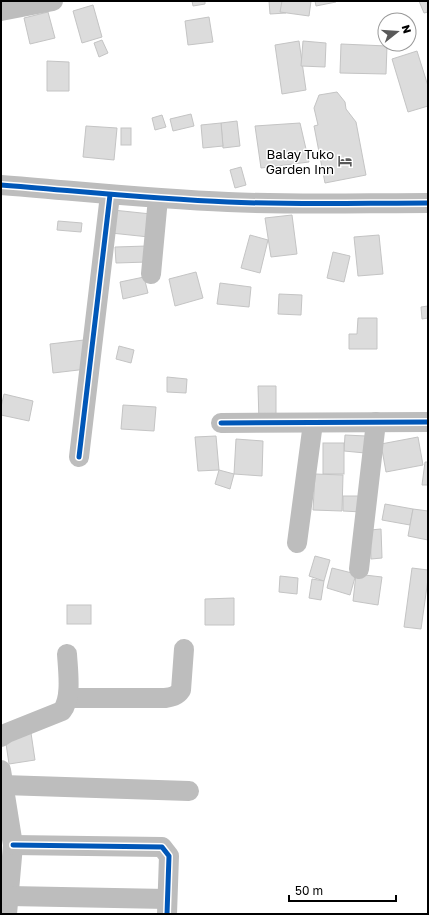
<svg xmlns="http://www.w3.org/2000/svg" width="429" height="915" font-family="'Golos Text',sans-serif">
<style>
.building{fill:#dcdcdc;stroke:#c4c4c4}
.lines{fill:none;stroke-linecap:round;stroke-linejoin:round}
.minor{stroke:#bdbdbd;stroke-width:20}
.cycleway-casing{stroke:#fff;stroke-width:8}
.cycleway{stroke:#0057b8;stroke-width:5}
.labels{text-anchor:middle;stroke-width:3;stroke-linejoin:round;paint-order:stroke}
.poi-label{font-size:13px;fill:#000;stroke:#fff;text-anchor:end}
</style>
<rect width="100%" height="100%" fill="#fff"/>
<g class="building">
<polygon points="192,1 205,1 205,4 193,6"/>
<polygon points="269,1 285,1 286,13 270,14"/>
<polygon points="282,1 311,1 309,16 280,12"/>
<polygon points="315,1 336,1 336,2 316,6"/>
<polygon points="419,1 428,1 428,12 424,13"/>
<polygon points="93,5 102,37 82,43 73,11"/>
<polygon points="48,12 55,38 30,44 24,18"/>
<polygon points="209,17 213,42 188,45 185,21"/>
<polygon points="102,40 108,53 99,57 94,43"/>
<polygon points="299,41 306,90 282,94 275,45"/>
<polygon points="303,41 326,43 325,67 301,66"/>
<polygon points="341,44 387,46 386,74 340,73"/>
<polygon points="417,51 428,86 428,106 408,112 392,59"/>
<polygon points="47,61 69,62 69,91 47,91"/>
<polygon points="337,92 345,102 346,109 356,122 366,175 325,183 314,126 318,125 314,108 319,95"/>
<polygon points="191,114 194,126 173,131 170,119"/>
<polygon points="162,115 166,127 155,130 152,118"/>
<polygon points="237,121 240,146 223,148 221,123"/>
<polygon points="221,123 223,146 203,148 201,125"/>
<polygon points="300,123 309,162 261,168 255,126"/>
<polygon points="86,126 117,128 114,160 83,157"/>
<rect x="121" y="128" width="10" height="17"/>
<polygon points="241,167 246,185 235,188 230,170"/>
<polygon points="113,210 151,214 149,237 111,233"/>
<polygon points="292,215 297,254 271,257 265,218"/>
<polygon points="58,221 82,223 81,232 57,230"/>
<polygon points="250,235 268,240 260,273 241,268"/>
<polygon points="379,235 383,274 358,276 354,237"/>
<polygon points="147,246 148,262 116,263 115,247"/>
<polygon points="333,252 350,256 344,282 327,278"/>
<polygon points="196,272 203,298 175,306 169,279"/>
<polygon points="144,277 148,293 123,299 120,282"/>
<polygon points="220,283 251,287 249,307 217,304"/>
<polygon points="279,294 302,295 301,315 278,314"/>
<polygon points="428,306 428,318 422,319 421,307"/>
<polygon points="358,318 377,318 377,349 349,349 349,334 357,334"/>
<polygon points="84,340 87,369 53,373 50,344"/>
<polygon points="119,346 134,350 131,363 116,359"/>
<polygon points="167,377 187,379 186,393 167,392"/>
<polygon points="258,386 276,386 276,422 259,422"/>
<polygon points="4,394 33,401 29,421 1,415 1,407"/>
<polygon points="123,405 156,407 154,431 121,429"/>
<polygon points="345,435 366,436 365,453 344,451"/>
<polygon points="216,436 219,470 198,471 195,437"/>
<polygon points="418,437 423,465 386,472 381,444"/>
<polygon points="236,439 263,441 262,476 234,474"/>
<rect x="323" y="443" width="21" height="31"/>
<polygon points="425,462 428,462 428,485 422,485"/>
<polygon points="219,470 234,474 230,489 215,484"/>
<polygon points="315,474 343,475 342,511 313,510"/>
<polygon points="343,496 362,496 362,512 343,511"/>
<polygon points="385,504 413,509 410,525 382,520"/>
<polygon points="413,509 428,511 428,540 408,536"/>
<polygon points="381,529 382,558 371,559 370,530"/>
<polygon points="315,556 330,560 324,581 309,576"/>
<polygon points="332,568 356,574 350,595 327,588"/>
<polygon points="412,568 428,570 428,579 421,629 404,627"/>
<polygon points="356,574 382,577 378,605 353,601"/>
<polygon points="280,576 298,578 297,594 279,592"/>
<polygon points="312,579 324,581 321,600 309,598"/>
<polygon points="234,598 234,625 205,625 205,599"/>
<rect x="67" y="605" width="24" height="19"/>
<polygon points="31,733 35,760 9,764 5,737"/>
</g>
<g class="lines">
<g class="minor">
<polyline points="1,11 53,1"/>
<path d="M1,185C77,191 152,199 228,202C294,205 361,203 428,203"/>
<polyline points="151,274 158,198"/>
<polyline points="221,423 428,422"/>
<polyline points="79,457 110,195"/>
<polyline points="297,543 313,423"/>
<polyline points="359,569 376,422"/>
<path d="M68,698H165C172,697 177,696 181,690L184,649"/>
<path d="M1,737L7,733L62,711C72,698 68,671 67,654"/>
<polyline points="1,770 13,845 7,914"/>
<polyline points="3,785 189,791"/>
<polyline points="13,845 162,847 169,856 167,914"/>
<polyline points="9,896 167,899"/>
</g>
<defs>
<g id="cycleway">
<path d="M1,185C77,191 152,199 228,202C294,205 361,203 428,203"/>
<polyline points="221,423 428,422"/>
<polyline points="79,457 110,195"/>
<polyline points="13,845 162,847 169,856 167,914"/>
</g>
</defs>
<use href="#cycleway" class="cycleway-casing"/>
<use href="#cycleway" class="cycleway"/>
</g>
<defs>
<symbol id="hotel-bare" viewBox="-9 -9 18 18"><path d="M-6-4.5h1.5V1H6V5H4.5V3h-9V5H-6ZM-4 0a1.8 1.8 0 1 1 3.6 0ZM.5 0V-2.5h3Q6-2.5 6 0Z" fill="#595959" stroke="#fff" stroke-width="2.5" paint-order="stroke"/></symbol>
</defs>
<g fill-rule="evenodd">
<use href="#hotel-bare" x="335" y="151" width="20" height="20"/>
</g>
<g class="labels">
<g class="poi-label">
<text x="334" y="159">Balay Tuko<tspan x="334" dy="15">Garden Inn</tspan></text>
</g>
</g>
<rect width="429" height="915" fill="none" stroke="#000000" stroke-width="4"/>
<g transform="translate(397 32) rotate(73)"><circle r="19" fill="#ffffff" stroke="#999999"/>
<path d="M0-3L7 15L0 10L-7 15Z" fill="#595959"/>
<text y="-6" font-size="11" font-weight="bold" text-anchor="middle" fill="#000000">N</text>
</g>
<path d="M289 895v6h107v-6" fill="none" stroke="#000000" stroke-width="2"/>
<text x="295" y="895" font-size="12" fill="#000000" stroke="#ffffff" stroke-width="3" paint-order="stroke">50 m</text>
</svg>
